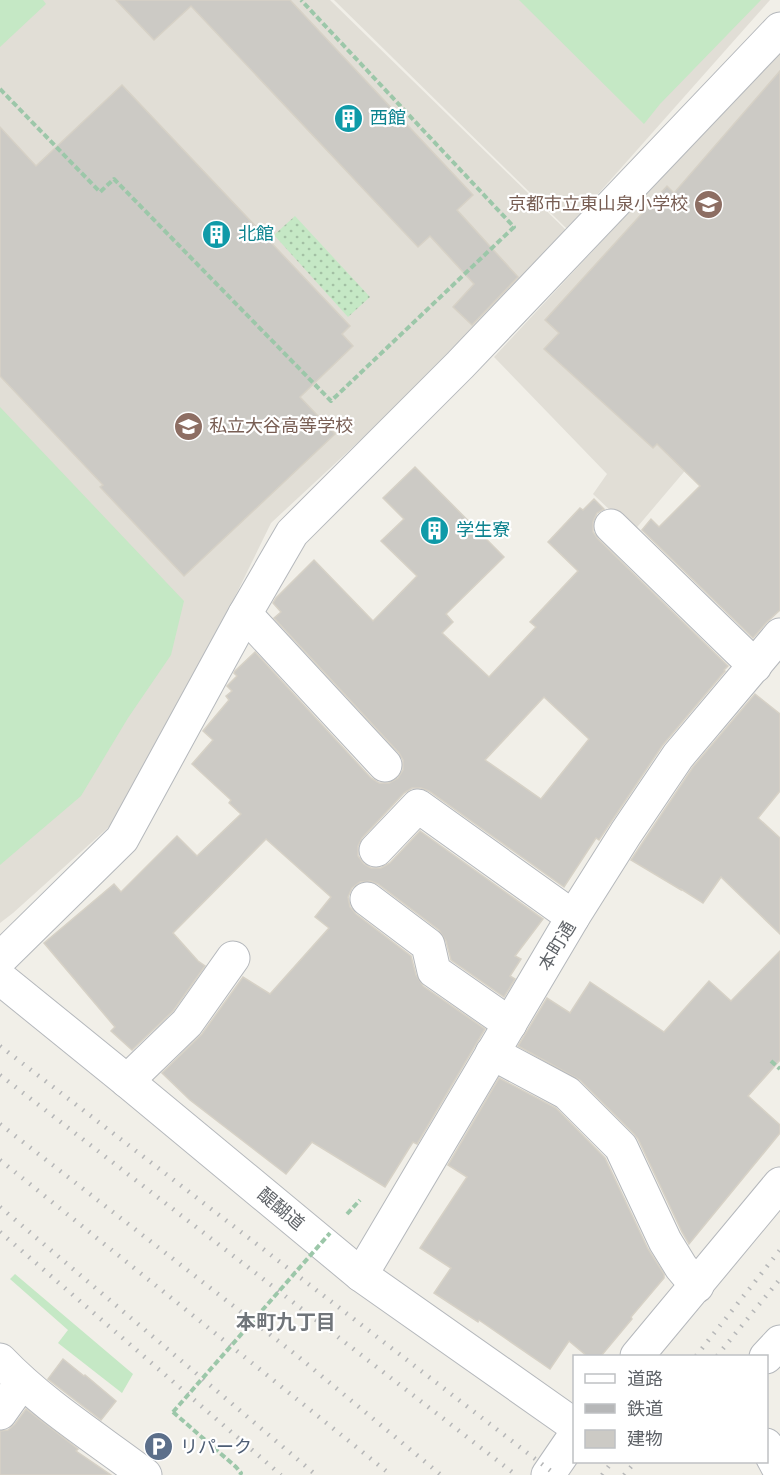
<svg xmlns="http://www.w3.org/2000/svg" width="780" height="1475" font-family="'Alegreya Sans','Noto Sans JP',sans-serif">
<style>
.education{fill:#e1ded6}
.grass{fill:#c5e8c5}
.garden{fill:url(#garden-dots)}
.building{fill:#cccac5;stroke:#d6d1c6;stroke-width:1.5;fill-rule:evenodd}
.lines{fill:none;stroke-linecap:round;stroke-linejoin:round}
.minor-casing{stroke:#b5b8bc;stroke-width:35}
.path{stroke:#9cc7a9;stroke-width:4;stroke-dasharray:6 3;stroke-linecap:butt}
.minor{stroke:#fff;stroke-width:33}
.rail{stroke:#b6b7b8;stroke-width:4.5;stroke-dasharray:1.5 8;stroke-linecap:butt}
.path-bridge{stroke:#9cc7a9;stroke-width:4;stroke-dasharray:6 3;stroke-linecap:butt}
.labels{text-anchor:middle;stroke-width:4.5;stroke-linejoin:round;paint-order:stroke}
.culture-label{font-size:18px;fill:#0d838f;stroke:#fff;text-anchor:start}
.education-label{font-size:18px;fill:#785e54;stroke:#fff;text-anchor:end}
.street-label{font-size:18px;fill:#5f6368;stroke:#fff}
.service-label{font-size:18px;fill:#4e5e75;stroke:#fff;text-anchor:start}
.neighbourhood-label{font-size:20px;font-weight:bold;fill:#70757a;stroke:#fff}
</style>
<defs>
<pattern id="garden-dots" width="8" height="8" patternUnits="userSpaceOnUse" patternTransform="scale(1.5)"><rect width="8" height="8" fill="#c5e8c5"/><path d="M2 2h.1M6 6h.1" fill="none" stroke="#a3c0a4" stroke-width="1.8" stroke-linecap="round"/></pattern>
</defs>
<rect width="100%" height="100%" fill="#f1efe8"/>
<g class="education">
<polygon points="0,0 330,0 567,231 480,329 271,523 199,670 112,824 13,913 0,923"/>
<polygon points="334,0 770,0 567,229"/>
<polygon points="780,50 780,367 728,420 633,532 593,494 607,474 494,357"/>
</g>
<g class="grass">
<polygon points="0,0 43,0 46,4 0,47"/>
<polygon points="519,0 761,0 660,104 644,124"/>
<polygon points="0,407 184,601 171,655 128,718 81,796 0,865"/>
<polygon points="15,1274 133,1374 122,1393 58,1343 68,1330 10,1279"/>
</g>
<polygon class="garden" points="295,216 370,297 348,317 274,235"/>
<g class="building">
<polygon points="116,0 290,0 473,195 457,210 518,277 472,325 453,307 474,284 430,236 418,247 191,6 154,40"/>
<polygon points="780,71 780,610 766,623 753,638 642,530 651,519 659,527 700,486 657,444 653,448 544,349 559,333 545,320 667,186 674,193"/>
<polygon points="122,85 350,326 342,334 353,346 300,397 335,434 184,576 100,487 103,485 0,376 0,127 36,166"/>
<path d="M415,467L504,557L446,614L453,622L442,633L489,677L536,627L530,622L578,571L548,542L580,508L583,510L594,499L604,509L597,513L593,522V532L598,539L728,666L724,670L725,671L662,746L599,840L596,838L564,887L429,791L421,788H412L404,793L362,838L358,846V856L364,864L371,868H381L390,863L420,831L543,919L515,956L521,959L510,976L515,979L504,997L451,960L446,941L439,930L378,884L370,881L360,882L352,888L348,897L350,907L356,914L411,956L416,975L423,986L485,1029L417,1144L413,1142L385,1187L312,1142L286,1174L190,1100L162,1073L202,1034L243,977L270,994L329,928L315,917L331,897L266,839L173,933L198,961L205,966L173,1011L132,1050L111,1031L115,1027L44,943L114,884L121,892L177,836L197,856L241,814L229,803L231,800L192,764L213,740L203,731L229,700L226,696L232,691L227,686L237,676L234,673L235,671L255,652L371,778L379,783H389L398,778L403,770V760L399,753L274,618L281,612L273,603L276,598L314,560L373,621L417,576L381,541L404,519L383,498ZM544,697L589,739L541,799L485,760Z"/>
<polygon points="755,694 780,714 780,791 758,818 780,838 780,934 721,877 703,903 681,889 681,890 631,860 693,767"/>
<polygon points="780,951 780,1060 748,1096 780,1125 780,1133 689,1244 682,1232 638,1139 634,1134 580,1080 518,1046 547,998 570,1013 590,982 664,1032 709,981 731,1001"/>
<polygon points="499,1078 556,1108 605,1158 648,1249 664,1274 664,1278 631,1317 632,1319 601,1356 587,1356 569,1341 550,1369 479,1320 478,1322 434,1293 451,1268 420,1248 467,1177 448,1165"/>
<polygon points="63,1359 84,1376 85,1375 116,1401 101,1420 48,1379"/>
<polygon points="26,1409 78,1449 76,1451 111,1475 0,1475 0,1431 8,1430 15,1424"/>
</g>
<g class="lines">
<defs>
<g id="minor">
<polyline points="611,526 755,666"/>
<polyline points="245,614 385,765"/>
<polyline points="376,850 418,806 573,917"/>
<polyline points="367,899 428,945 434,971 510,1024"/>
<polyline points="0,959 122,839 245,614 292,533 460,365 780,29"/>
<polyline points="0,978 127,1081 361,1275 574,1425"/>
<polyline points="492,1053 567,1093 621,1147 665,1241 681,1267 697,1286"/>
<polyline points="127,1081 187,1023 233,958"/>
<polyline points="361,1275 573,917 626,833 678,756 780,635"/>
<polyline points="637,1356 780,1184"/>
<polyline points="766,1357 780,1342"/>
<path d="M0,1360C42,1404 96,1438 145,1475"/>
<polyline points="0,1413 22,1382"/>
<polyline points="766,1445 780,1471"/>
<polyline points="548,1475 574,1437"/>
</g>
</defs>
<use href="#minor" class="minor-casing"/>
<g class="path">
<polyline points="0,89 100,192 114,179 331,401 514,227 301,0"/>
<polyline points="771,1061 780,1069"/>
<polyline points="347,1214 360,1200"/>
<polyline points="173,1412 236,1467 241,1473 240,1475"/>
</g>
<use href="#minor" class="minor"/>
<g class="rail">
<polyline points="0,1046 556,1475"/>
<polyline points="0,1075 516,1475"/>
<polyline points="0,1124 295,1354 441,1475"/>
<polyline points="0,1160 391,1475"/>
<polyline points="0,1207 316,1475"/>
<polyline points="0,1232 281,1475"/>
<polyline points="696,1356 780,1250"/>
<polyline points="717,1356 780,1279"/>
<polyline points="602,1475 612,1462"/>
<polyline points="624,1475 635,1462"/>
</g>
<polyline class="path-bridge" points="173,1412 330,1233"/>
</g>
<defs>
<symbol id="building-disc" viewBox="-11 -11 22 22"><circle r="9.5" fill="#0f9aa8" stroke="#fff"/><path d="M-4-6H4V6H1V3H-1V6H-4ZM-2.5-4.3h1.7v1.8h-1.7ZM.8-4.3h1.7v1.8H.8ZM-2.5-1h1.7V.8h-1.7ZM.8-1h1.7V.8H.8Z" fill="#fff"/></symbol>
<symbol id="school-disc" viewBox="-11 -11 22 22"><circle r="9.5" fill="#8d6e63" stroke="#fff"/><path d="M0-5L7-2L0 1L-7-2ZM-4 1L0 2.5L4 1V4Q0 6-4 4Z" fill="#fff"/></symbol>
<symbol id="parking-disc" viewBox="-11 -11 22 22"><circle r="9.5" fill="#5c6f8a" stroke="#fff"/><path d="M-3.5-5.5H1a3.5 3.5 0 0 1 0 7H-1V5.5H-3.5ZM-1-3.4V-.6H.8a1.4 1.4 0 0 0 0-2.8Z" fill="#fff"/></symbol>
</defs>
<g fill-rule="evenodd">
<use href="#building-disc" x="332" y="102" width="33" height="33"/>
<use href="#school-disc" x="692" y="188" width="33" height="33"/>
<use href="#building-disc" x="200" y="218" width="33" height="33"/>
<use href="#school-disc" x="172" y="410" width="33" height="33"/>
<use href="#building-disc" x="418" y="514" width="33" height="33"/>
<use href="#parking-disc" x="142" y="1430" width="33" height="33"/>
</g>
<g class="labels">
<g class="culture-label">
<text x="370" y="124">西館</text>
<text x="238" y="240">北館</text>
<text x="456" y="536">学生寮</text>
</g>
<g class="education-label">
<text x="688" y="210">京都市立東山泉小学校</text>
<text x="209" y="432" text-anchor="start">私立大谷高等学校</text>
</g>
<g class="street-label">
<text transform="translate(557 946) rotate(-59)" y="6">本町通</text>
<text transform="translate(281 1209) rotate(40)" y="6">醍醐道</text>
</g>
<g class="service-label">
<text x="180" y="1453">リパーク</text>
</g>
<g class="neighbourhood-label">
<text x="286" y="1329">本町九丁目</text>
</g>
</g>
<rect x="573" y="1355" width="195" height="108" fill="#ffffff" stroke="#bfc1c3" stroke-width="1.5"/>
<rect x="585" y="1374" width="30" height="9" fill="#ffffff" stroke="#bfc1c3" stroke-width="1.5"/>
<text x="627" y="1385" font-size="18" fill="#5f6368">道路</text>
<rect x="585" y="1404" width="30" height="9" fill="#b6b7b8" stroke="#bfc1c3" stroke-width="1.5"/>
<text x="627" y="1415" font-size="18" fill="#5f6368">鉄道</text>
<rect x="585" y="1430" width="30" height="18" fill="#cccac5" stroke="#bfc1c3" stroke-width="1.5"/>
<text x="627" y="1445" font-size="18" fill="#5f6368">建物</text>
</svg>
